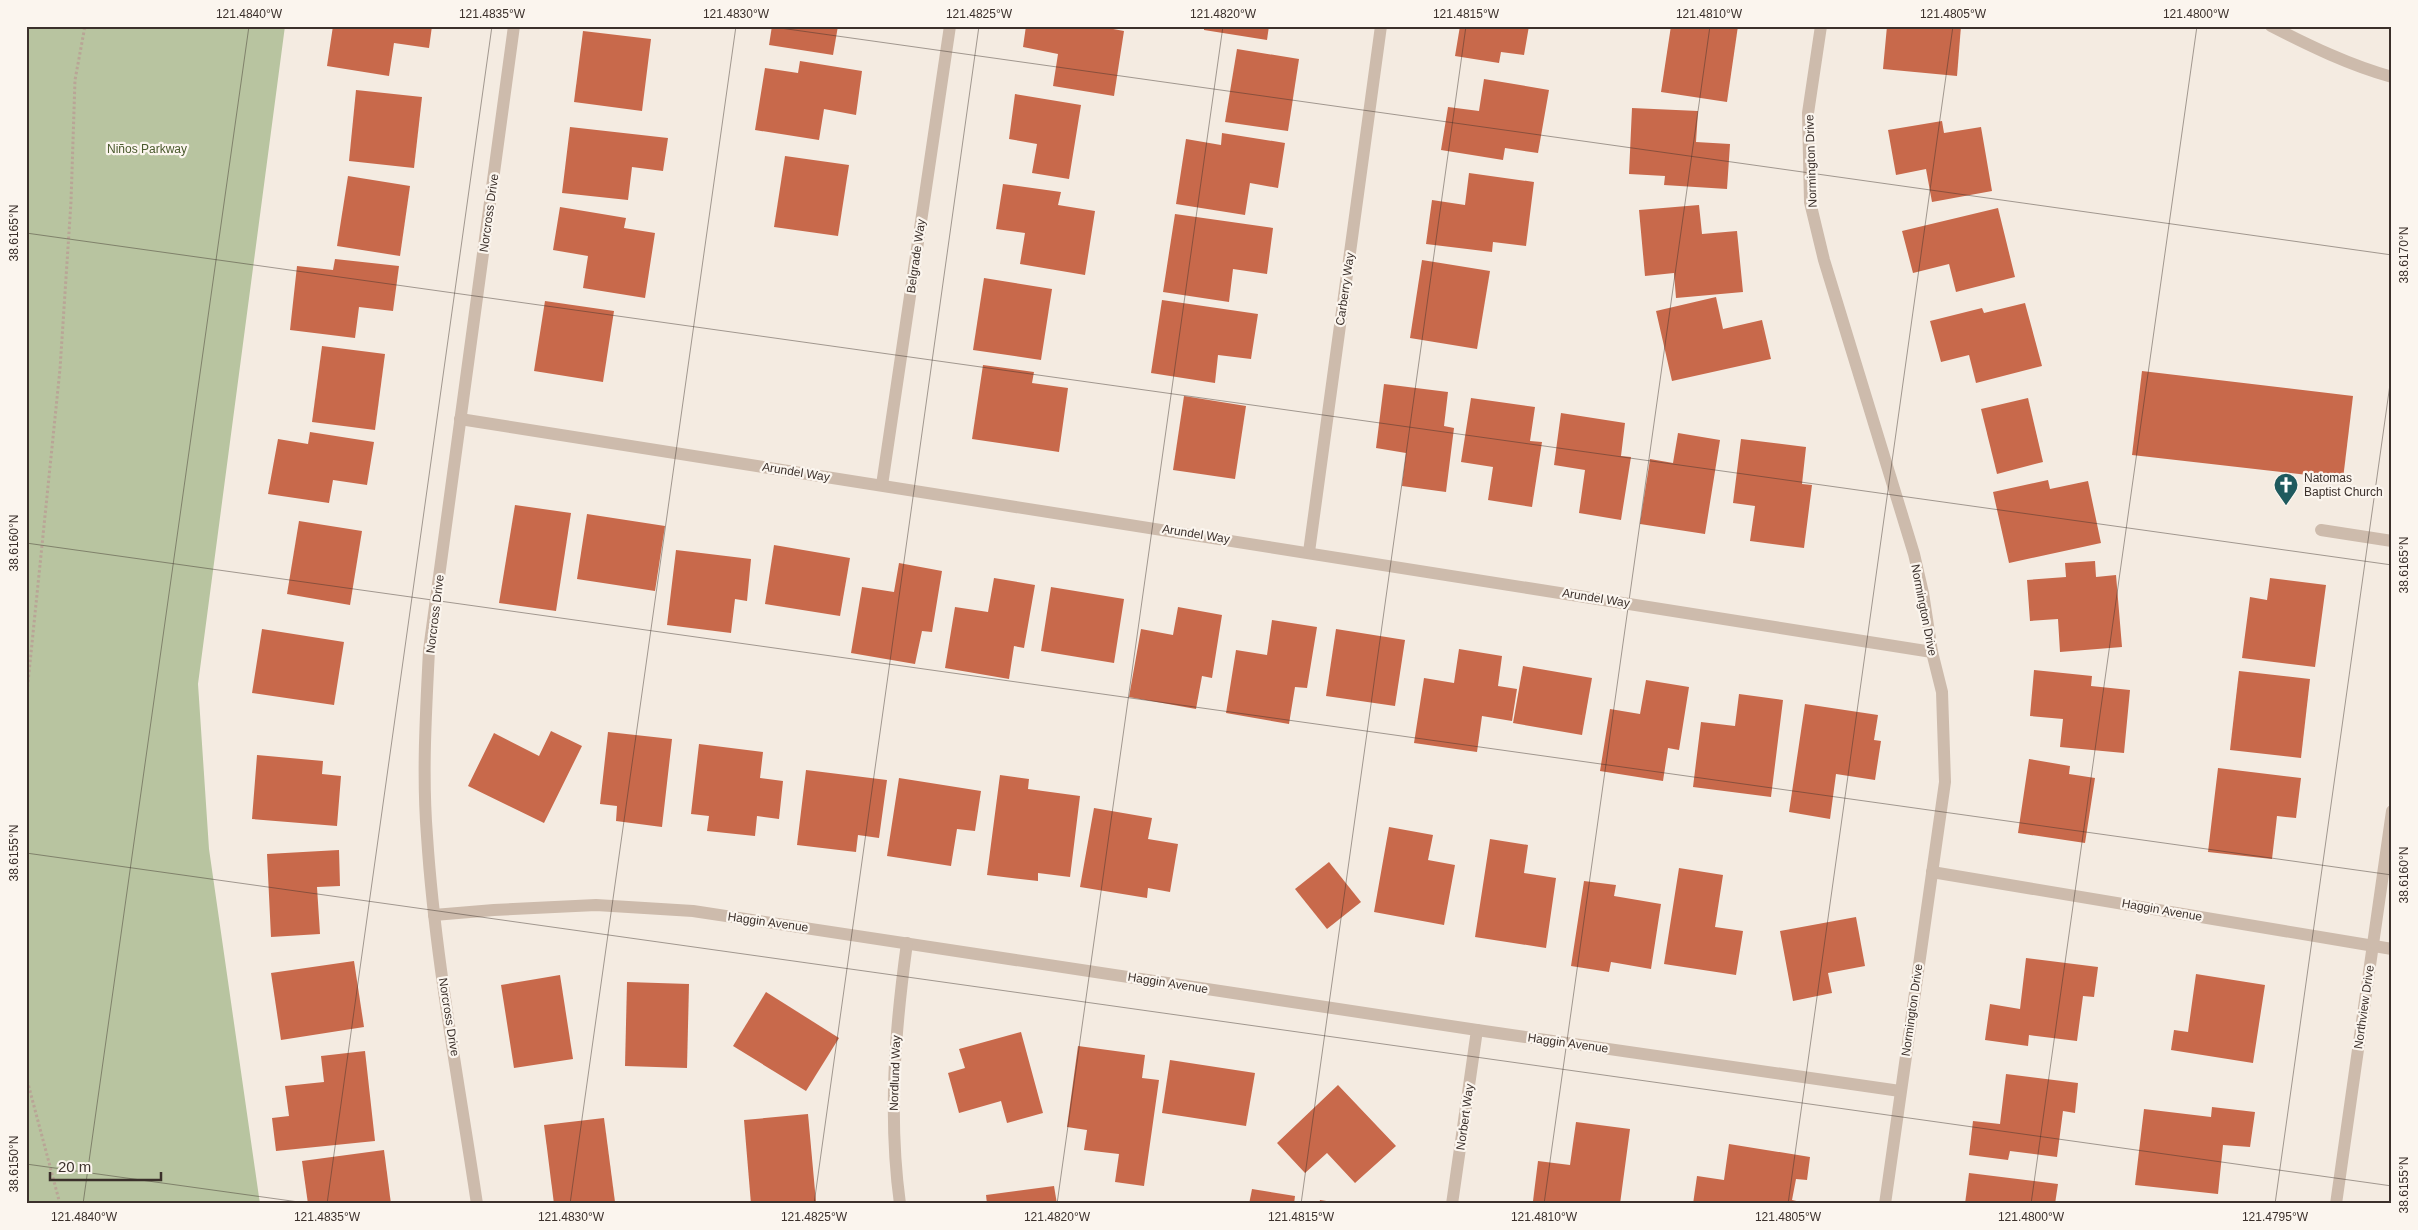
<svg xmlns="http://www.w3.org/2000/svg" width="2418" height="1230" font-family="Arial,sans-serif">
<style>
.green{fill:#b8c4a0}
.building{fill:#c8694b}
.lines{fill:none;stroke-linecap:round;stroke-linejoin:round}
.path{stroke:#b9a596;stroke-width:3;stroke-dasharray:2.5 2.5;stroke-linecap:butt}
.service{stroke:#cdbbac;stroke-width:12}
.minor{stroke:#cdbbac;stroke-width:12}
.ticks{fill:none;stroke:#3b302b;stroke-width:1;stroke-opacity:0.45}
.labels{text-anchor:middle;stroke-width:4.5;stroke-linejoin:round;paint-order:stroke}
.park-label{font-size:12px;fill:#4a5a2e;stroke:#fbf5ee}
.street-label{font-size:12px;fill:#3b302b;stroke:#fbf5ee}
.poi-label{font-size:12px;fill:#3b302b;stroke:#fbf5ee;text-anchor:start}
.neatline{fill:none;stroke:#3b302b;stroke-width:2}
.ticks-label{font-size:12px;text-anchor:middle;fill:#3b302b}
</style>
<rect width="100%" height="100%" fill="#f4ebe1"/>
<polygon class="green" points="26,26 285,26 198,684 209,849 260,1204 26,1204"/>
<g class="building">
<polygon points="333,26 432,26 429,48 394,43 389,76 327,66"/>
<polygon points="772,26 838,26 833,55 769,45"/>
<polygon points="1026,26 1097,26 1124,31 1114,96 1053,86 1058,54 1023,47"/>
<polygon points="1204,26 1269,26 1267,40 1204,30"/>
<polygon points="1460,26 1529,26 1524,55 1501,52 1499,63 1455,56"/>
<polygon points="1671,26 1738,26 1727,102 1661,92"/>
<polygon points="1887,26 1961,26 1957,76 1883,69"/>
<polygon points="583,31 651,39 642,111 574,102"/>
<polygon points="1237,49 1299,59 1288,131 1225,122"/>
<polygon points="800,61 862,71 856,115 824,109 819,140 755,130 765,68 798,73"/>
<polygon points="1484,79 1549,90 1538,153 1505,148 1503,160 1441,150 1448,107 1479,111"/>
<polygon points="356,90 422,97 414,168 349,161"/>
<polygon points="1015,94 1081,105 1069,179 1032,173 1037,144 1009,139"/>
<polygon points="1632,108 1698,111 1696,142 1730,144 1727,189 1664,185 1665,176 1629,174"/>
<polygon points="1942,121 1944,133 1981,127 1992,191 1932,202 1926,169 1896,175 1888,130"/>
<polygon points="570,127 668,138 663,171 632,167 628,200 562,193"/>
<polygon points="1222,133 1285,143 1278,188 1250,183 1245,215 1176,204 1186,139 1221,145"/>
<polygon points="785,156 849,165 838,236 774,227"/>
<polygon points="1469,173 1534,182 1526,246 1493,242 1492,252 1426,244 1432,200 1465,205"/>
<polygon points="348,176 410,186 400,256 337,246"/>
<polygon points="1003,184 1061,192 1058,205 1095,211 1085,275 1020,264 1025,233 996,229"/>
<polygon points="1699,205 1702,234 1737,231 1743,292 1676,298 1674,273 1645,276 1639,210"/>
<polygon points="560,207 626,218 624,228 655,233 645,298 583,288 588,256 553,250"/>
<polygon points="1998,208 2015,277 1956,292 1949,264 1913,273 1902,231"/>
<polygon points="1175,214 1273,228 1267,274 1233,269 1229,302 1163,292"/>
<polygon points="335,259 399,266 393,311 359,307 355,338 290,330 297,266 333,270"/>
<polygon points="1422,260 1490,271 1477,349 1410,338"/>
<polygon points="984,278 1052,289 1041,360 973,350"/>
<polygon points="1716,297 1723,329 1762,320 1771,359 1672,381 1656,311"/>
<polygon points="1162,300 1258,314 1251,359 1218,355 1215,383 1151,373"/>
<polygon points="545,301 614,311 603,382 534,371"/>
<polygon points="2025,303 2042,366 1976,383 1969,355 1941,362 1930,321 1982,308 1984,313"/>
<polygon points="322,346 385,354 375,430 312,422"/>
<polygon points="983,365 1034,372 1032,383 1068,388 1059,452 972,439"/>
<polygon points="2142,371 2353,396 2343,479 2132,455"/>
<polygon points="1384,384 1448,392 1444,426 1454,428 1446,492 1402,486 1406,453 1376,448"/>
<polygon points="1184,396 1246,406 1235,479 1173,470"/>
<polygon points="1471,398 1535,407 1530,441 1542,442 1532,507 1488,500 1493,467 1461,462"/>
<polygon points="2028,398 2043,462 1997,474 1981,409"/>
<polygon points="1561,413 1625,423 1621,456 1631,457 1621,520 1579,513 1585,470 1554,465"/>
<polygon points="310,432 374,442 367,485 333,480 329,503 268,494 278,439 308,444"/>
<polygon points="1678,433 1720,440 1705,534 1640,524 1650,459 1673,463"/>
<polygon points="1741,439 1806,447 1802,484 1812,485 1804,548 1750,541 1755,506 1733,503"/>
<polygon points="2048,480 2050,489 2088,481 2101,543 2009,563 1993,492"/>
<polygon points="515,505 571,513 556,611 499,603"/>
<polygon points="587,514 665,526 655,591 577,579"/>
<polygon points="299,521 362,531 350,605 287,594"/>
<polygon points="774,545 850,558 840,616 765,604"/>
<polygon points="676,550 751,559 747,601 735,599 731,633 667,625"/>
<polygon points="2095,561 2096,577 2116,575 2122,647 2060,652 2058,619 2030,621 2027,580 2066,577 2065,563"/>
<polygon points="899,563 942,571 932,632 922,631 915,664 851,653 862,587 894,592"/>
<polygon points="994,578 1035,585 1024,648 1014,646 1009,679 945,668 955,607 988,612"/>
<polygon points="2270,578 2326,585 2315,667 2242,658 2250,597 2267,600"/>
<polygon points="1051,587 1124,599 1114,663 1041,651"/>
<polygon points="1178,607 1222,615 1212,678 1202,676 1196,709 1129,697 1141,629 1173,635"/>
<polygon points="1272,620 1317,627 1307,688 1295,687 1289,724 1226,713 1236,650 1267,655"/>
<polygon points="262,629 344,642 334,705 252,693"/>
<polygon points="1336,629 1405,640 1395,706 1326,696"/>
<polygon points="1459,649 1502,656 1498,686 1517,689 1512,721 1482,716 1477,752 1414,743 1424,678 1454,683"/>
<polygon points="1523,666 1592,678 1582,735 1513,723"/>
<polygon points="2034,670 2092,676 2091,686 2130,690 2124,753 2060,747 2063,719 2030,716"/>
<polygon points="2239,671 2310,679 2301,758 2230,750"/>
<polygon points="1646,680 1689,687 1679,750 1668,748 1663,781 1600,771 1610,709 1640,714"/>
<polygon points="1739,694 1783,700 1771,797 1693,787 1701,722 1735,726"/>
<polygon points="1805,704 1878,715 1874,740 1881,741 1875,780 1836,774 1830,819 1789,812"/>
<polygon points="551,731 582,746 544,823 468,786 494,733 539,756"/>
<polygon points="608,732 672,739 662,827 616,821 617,806 600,804"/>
<polygon points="699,744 763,752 760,778 783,781 779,819 757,816 755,836 707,831 709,816 691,814"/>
<polygon points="257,755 323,761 322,774 341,776 337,826 252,819"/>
<polygon points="2029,759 2070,766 2069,774 2095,778 2085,843 2018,833"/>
<polygon points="2218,768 2301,778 2296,818 2277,816 2272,859 2208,852"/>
<polygon points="806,770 887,780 879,838 858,835 856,852 797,845"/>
<polygon points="1000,775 1029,779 1028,789 1080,796 1070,877 1038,873 1038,881 987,875"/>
<polygon points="899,778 981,791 975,831 957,829 951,866 887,856"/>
<polygon points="1094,808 1152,818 1148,839 1178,844 1170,892 1148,888 1147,898 1080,887"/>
<polygon points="1389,827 1433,835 1428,860 1455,865 1444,925 1374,912"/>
<polygon points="1490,839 1528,845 1524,873 1556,878 1546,948 1475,937"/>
<polygon points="339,850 340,886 317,887 320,934 271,937 267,854"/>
<polygon points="1329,862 1361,902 1327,929 1295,889"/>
<polygon points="1679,868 1723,875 1715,927 1743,931 1736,975 1664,964"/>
<polygon points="1584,881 1616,885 1614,896 1661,904 1651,969 1611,962 1609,972 1571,966"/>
<polygon points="1856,917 1865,966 1828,973 1832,993 1793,1001 1780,931"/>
<polygon points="2026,958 2098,967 2094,997 2083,996 2077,1041 2029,1035 2028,1046 1985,1040 1990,1004 2020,1009"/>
<polygon points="354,961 364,1027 281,1040 271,973"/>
<polygon points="2196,974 2265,985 2253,1063 2171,1050 2174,1030 2188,1032"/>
<polygon points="560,975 573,1059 514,1068 501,985"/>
<polygon points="627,982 689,984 687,1068 625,1066"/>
<polygon points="766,992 839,1038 806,1091 733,1046"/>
<polygon points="1021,1032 1043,1113 1007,1123 1001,1101 959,1113 948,1073 965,1068 959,1049"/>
<polygon points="1078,1046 1145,1055 1142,1078 1159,1080 1144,1186 1115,1182 1119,1154 1084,1150 1087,1130 1067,1127"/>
<polygon points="365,1051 375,1141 276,1151 272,1118 289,1116 285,1086 324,1082 321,1056"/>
<polygon points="1170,1060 1255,1073 1246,1126 1162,1113"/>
<polygon points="2006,1074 2078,1083 2075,1113 2063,1111 2057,1157 2010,1151 2008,1160 1969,1155 1973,1121 2000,1124"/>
<polygon points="1338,1085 1396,1146 1355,1183 1327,1153 1305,1173 1277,1143"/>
<polygon points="2212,1107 2255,1112 2250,1147 2223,1145 2218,1194 2135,1185 2144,1109 2211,1117"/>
<polygon points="808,1114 816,1202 751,1204 744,1120"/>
<polygon points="604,1118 615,1202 554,1204 544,1125"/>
<polygon points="1576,1122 1630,1129 1620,1204 1556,1204 1533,1201 1538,1161 1570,1165"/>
<polygon points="1729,1144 1810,1157 1807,1180 1796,1179 1792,1200 1810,1204 1693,1204 1697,1176 1724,1180"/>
<polygon points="384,1150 391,1204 308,1204 302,1161"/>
<polygon points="1969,1173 2058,1184 2055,1204 1965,1204"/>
<polygon points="1054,1186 1057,1204 987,1204 986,1195"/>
<polygon points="1252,1189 1295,1196 1294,1204 1249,1204"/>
<polygon points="1320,1200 1339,1203 1339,1204 1319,1204"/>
</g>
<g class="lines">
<g class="path">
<polyline points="26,702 60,369 71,202 75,80 85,26"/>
<polyline points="26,1076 60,1204"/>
</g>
<polyline class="service" points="2321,530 2392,541"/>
<g class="minor">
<polyline points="1821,26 1808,113 1810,202 1824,260 1914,554 1923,593 1932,652 1942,692 1945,782 1885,1204"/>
<path d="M2271,26C2310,46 2349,65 2392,77"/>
<polyline points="460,419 1932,652"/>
<polyline points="882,485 950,26"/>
<polyline points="1309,552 1381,26"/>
<polyline points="1932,872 2392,949"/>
<polyline points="434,915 494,910 596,905 693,911 1477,1030 1900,1091"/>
<path d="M477,1204C459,1082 435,959 427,836C422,774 426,712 429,650L514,26"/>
<path d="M900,1204C888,1116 895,1030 907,943"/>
<polyline points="1452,1204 1477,1030"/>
<polyline points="2336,1204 2392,811"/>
</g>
</g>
<path class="ticks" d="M766,26L2392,255M26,233L2392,565M26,543L2392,875M26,853L2392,1186M26,1164L313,1204M83,1204L249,26M327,1204L492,26M570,1204L736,26M814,1204L979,26M1057,1204L1223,26M1301,1204L1466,26M1544,1204L1710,26M1788,1204L1953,26M2031,1204L2197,26M2275,1204L2392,370"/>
<defs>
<symbol id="church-pin" viewBox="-11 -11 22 30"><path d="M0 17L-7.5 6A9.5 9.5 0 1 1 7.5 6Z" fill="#1f5a5e" stroke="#fbf5ee"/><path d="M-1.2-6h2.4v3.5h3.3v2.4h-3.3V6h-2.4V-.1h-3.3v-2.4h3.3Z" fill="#fff"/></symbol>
</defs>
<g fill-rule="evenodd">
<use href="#church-pin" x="2272" y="471" width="28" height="38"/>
</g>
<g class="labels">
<g class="park-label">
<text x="147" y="153">Niños Parkway</text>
</g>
<g class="street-label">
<text transform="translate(1811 161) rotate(-92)" y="4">Normington Drive</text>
<text transform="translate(489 213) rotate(-82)" y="4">Norcross Drive</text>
<text transform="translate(916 256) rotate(-82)" y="4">Belgrade Way</text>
<text transform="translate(1345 289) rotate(-82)" y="4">Carberry Way</text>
<text transform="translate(796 472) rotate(9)" y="4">Arundel Way</text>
<text transform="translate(1196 534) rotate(9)" y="4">Arundel Way</text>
<text transform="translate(1596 598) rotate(9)" y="4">Arundel Way</text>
<text transform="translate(1924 610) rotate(79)" y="4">Normington Drive</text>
<text transform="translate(435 614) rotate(-83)" y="4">Norcross Drive</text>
<text transform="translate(2162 910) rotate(10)" y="4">Haggin Avenue</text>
<text transform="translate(768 922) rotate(8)" y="4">Haggin Avenue</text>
<text transform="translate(1168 983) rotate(9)" y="4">Haggin Avenue</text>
<text transform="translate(2364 1007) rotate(-82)" y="4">Northview Drive</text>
<text transform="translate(1912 1010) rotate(-82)" y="4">Normington Drive</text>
<text transform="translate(449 1017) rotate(81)" y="4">Norcross Drive</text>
<text transform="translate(1568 1043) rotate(8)" y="4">Haggin Avenue</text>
<text transform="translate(895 1073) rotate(-88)" y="4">Nordlund Way</text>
<text transform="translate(1465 1117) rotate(-82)" y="4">Norbert Way</text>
</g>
<g class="poi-label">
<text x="2304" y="482">Natomas<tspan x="2304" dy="14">Baptist Church</tspan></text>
</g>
</g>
<rect width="2418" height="1230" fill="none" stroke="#fbf5ee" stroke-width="55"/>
<path d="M50 1172v8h111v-8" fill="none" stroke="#3b302b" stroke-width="2.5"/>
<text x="58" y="1172" font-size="15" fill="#3b302b" stroke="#fbf5ee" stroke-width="4" paint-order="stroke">20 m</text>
<rect x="28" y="28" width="2362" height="1174" class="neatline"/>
<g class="ticks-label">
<text x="249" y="18">121.4840°W</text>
<text x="492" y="18">121.4835°W</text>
<text x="736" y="18">121.4830°W</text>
<text x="979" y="18">121.4825°W</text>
<text x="1223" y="18">121.4820°W</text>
<text x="1466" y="18">121.4815°W</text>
<text x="1709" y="18">121.4810°W</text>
<text x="1953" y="18">121.4805°W</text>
<text x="2196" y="18">121.4800°W</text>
<text transform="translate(14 233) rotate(-90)" y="4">38.6165°N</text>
<text transform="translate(2404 255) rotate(-90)" y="4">38.6170°N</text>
<text transform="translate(14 543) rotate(-90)" y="4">38.6160°N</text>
<text transform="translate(2404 565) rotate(-90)" y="4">38.6165°N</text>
<text transform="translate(14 853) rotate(-90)" y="4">38.6155°N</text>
<text transform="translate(2404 875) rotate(-90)" y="4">38.6160°N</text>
<text transform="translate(14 1164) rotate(-90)" y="4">38.6150°N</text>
<text transform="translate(2404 1185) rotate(-90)" y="4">38.6155°N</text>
<text x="84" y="1221">121.4840°W</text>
<text x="327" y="1221">121.4835°W</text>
<text x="571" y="1221">121.4830°W</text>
<text x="814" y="1221">121.4825°W</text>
<text x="1057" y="1221">121.4820°W</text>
<text x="1301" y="1221">121.4815°W</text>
<text x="1544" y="1221">121.4810°W</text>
<text x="1788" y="1221">121.4805°W</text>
<text x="2031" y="1221">121.4800°W</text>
<text x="2275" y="1221">121.4795°W</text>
</g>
</svg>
